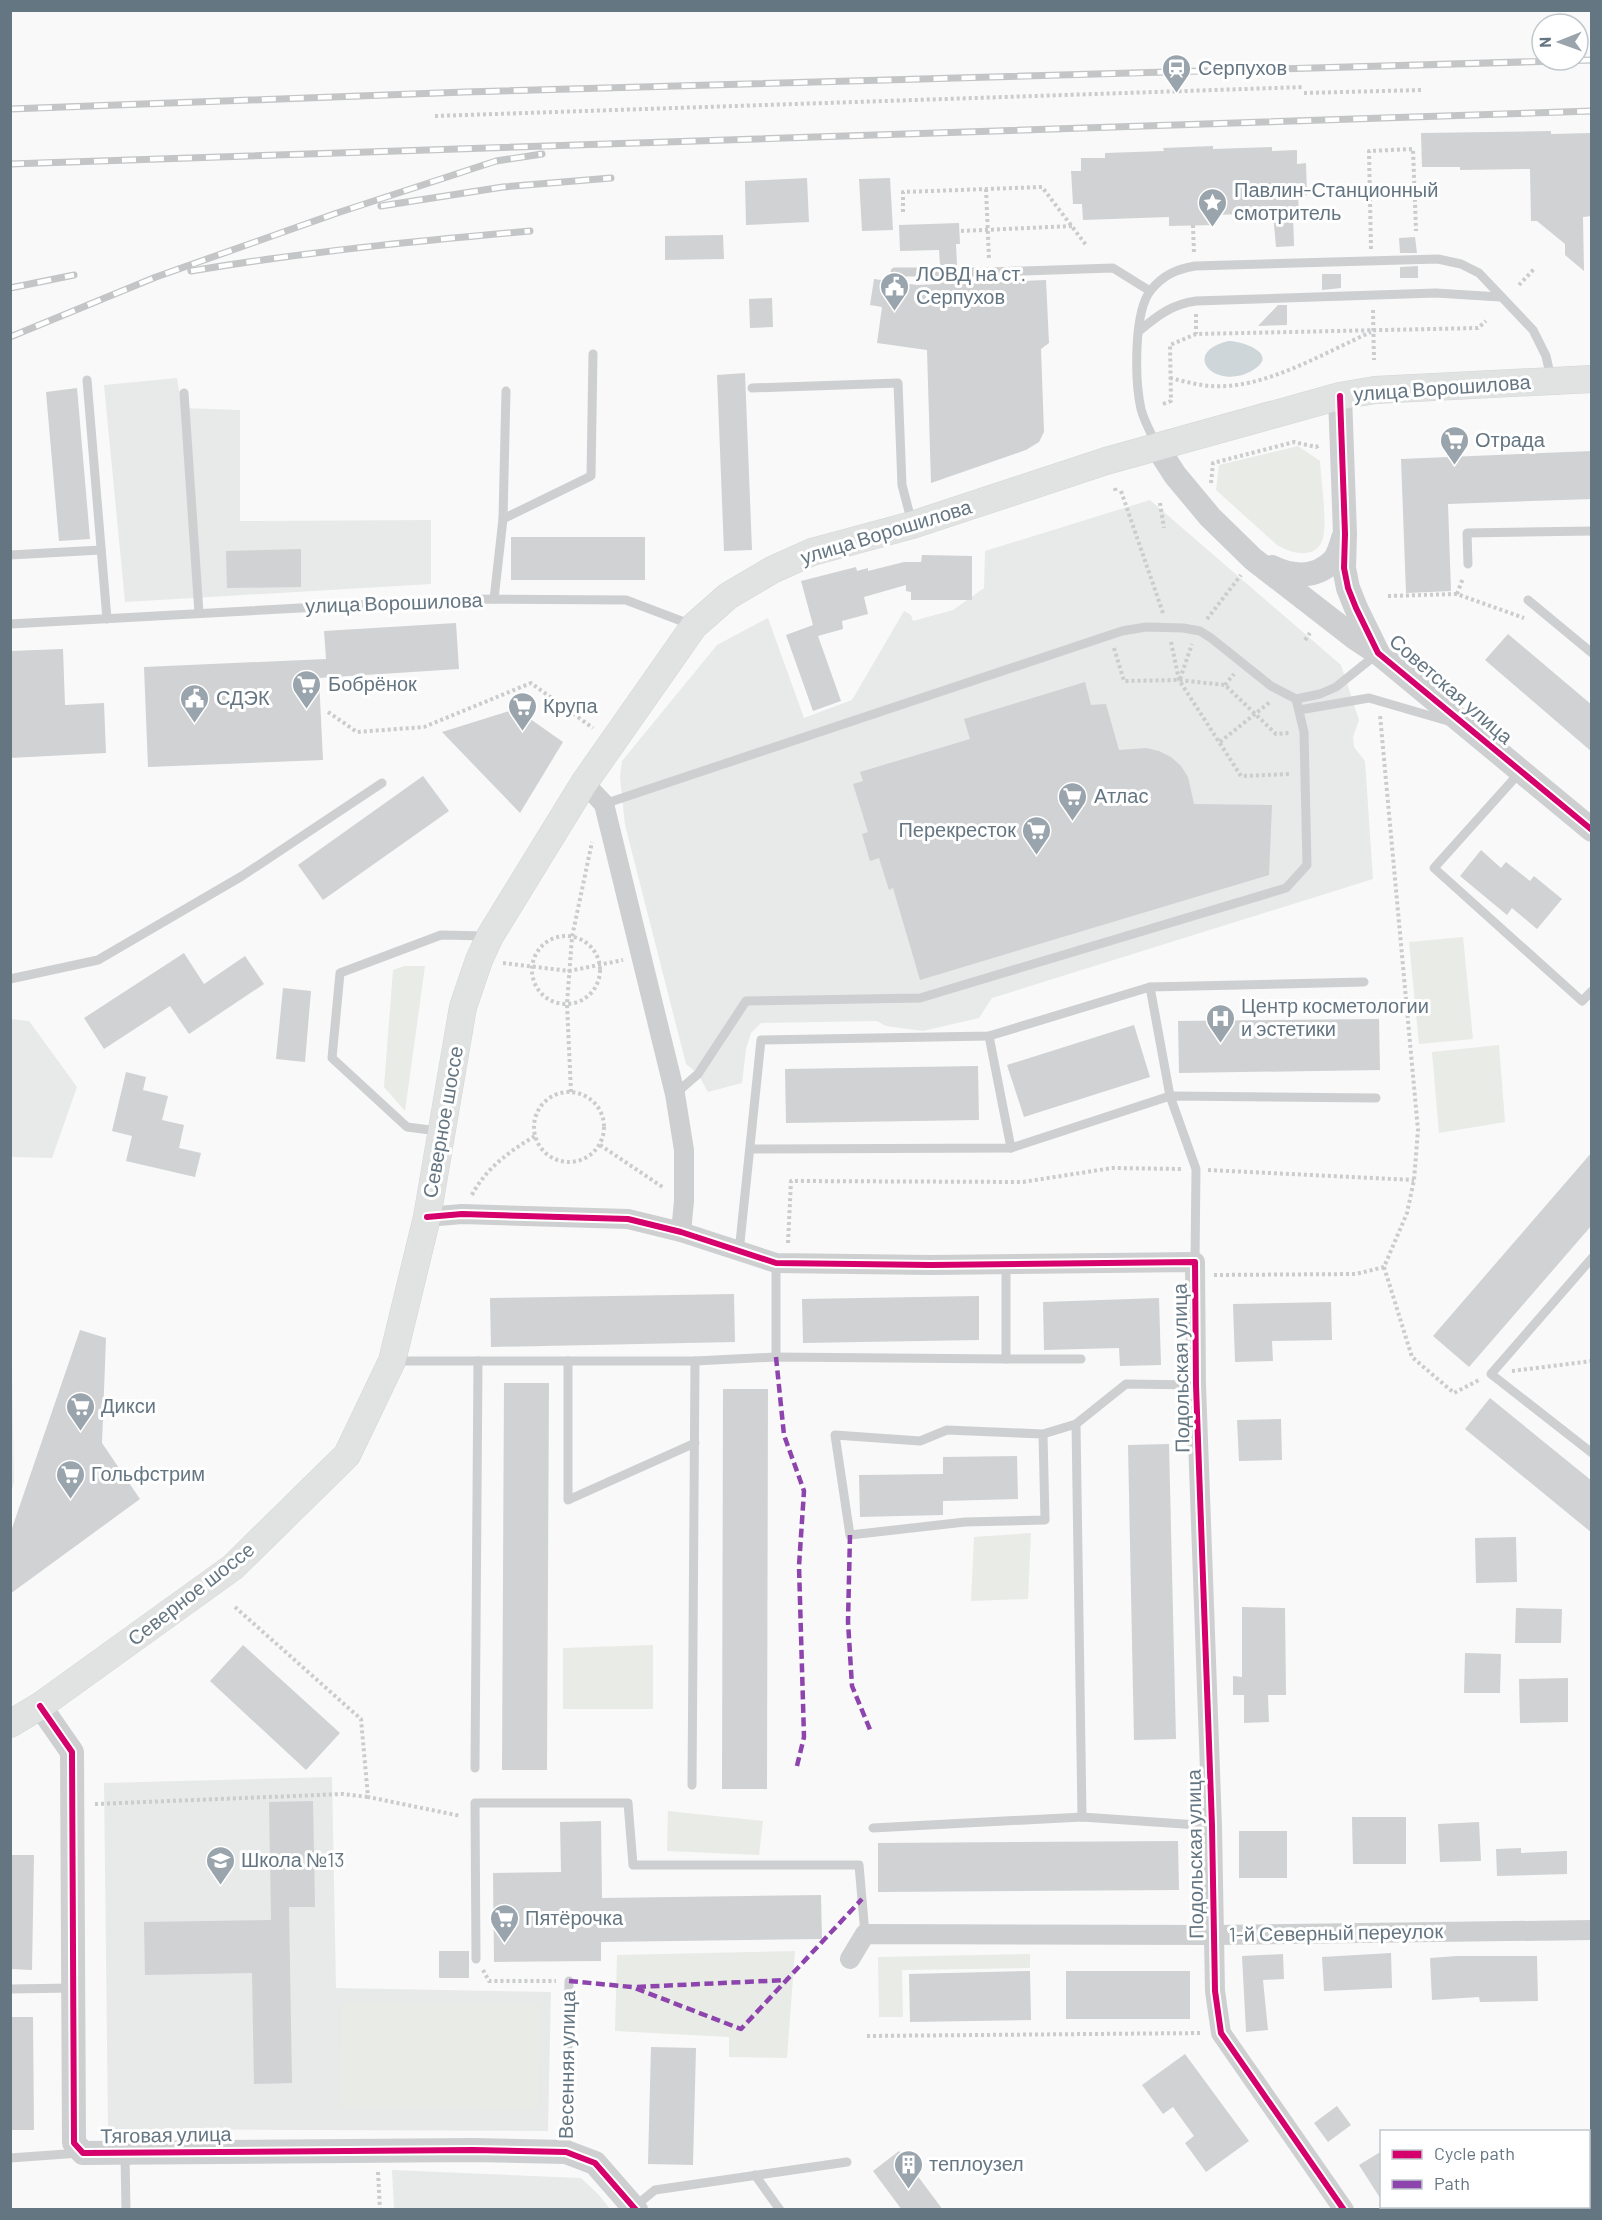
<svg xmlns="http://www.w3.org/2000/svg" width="1602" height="2220" font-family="Barlow,sans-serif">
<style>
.built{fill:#e8e9e9}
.green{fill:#e8ebe6}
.water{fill:#ced6d9}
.building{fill:#d0d2d3}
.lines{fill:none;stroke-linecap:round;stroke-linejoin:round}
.secondary-casing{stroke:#d5d6d7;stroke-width:28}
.path{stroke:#cbcccd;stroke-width:4;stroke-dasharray:3 3;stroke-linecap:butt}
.service{stroke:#cecfd0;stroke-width:9}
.minor{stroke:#cecfd0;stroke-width:20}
.tertiary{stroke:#cecfd0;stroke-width:24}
.secondary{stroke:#e1e2e2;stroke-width:27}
.rail-casing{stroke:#c3c5c6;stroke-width:7}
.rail{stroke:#fff;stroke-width:4.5;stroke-dasharray:14;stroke-linecap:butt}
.quiet{stroke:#8e44ad;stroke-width:4.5;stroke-dasharray:9 4.5;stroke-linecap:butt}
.cycleway-casing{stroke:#fff;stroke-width:10}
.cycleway{stroke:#d6006c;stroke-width:6}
.labels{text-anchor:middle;stroke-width:6;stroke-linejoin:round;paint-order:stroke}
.poi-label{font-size:20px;fill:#657683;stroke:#fff;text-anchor:start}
.street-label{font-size:20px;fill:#657683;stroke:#fff}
</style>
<rect width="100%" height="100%" fill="#f9f9f9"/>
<g class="built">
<polygon points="177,378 182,408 240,410 240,521 431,520 431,584 125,602 104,385"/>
<polygon points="1150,500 1341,665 1359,720 1353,737 1354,747 1365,761 1373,879 992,998 979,1018 923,1031 886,1026 877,1021 761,1023 751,1033 746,1049 742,1083 708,1092 698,1074 686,1064 625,825 620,777 622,761 717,645 768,618 804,718 852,700 904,611 911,615 913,621 953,610 984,588 985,551"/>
<polygon points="11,1019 29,1021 77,1087 52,1158 11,1157"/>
<polygon points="11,1310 14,1482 11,1493 10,1493"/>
<polygon points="332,1777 336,1988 551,1992 548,2131 108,2129 104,1783"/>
<polygon points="392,2170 581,2178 599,2195 610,2209 394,2209"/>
</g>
<g class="green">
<path d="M1298,446L1320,461C1321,480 1328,526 1322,541C1314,560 1290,553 1277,545L1216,490L1219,465Z"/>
<polygon points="1463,937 1473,1039 1419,1044 1409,942"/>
<polygon points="404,966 425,966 405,1111 384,1087 393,970"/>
<polygon points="1499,1045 1505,1122 1439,1133 1432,1052"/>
<polygon points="1031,1533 1028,1599 971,1601 974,1537"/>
<polygon points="653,1645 653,1709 563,1709 563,1648"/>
<polygon points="668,1811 763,1821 759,1855 667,1851"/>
<polygon points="795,1951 787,2058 729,2057 729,2037 615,2031 617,1955"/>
<polygon points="1030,1954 1030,1968 902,1970 903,2017 879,2017 878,1957"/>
<polygon points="342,2003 540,2005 538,2109 340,2107"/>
</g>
<path class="water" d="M1228,341C1243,341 1280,354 1253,370C1218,392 1178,354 1228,341Z"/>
<g class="building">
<polygon points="1551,131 1551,134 1592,133 1592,216 1583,217 1584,271 1565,255 1565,244 1537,221 1531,221 1530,169 1460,170 1460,167 1422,167 1421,133"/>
<polygon points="1213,146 1213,149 1272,147 1272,151 1297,150 1297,164 1306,163 1307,195 1298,196 1299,212 1293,212 1294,246 1276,247 1273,213 1215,215 1216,225 1169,226 1169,217 1083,220 1082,204 1073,204 1071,171 1081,171 1081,158 1105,158 1105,153 1164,151 1163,148"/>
<polygon points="807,178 809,222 746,225 745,181"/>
<polygon points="890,178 893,230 862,231 859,179"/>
<polygon points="959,223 960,244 956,244 957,265 940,265 939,250 900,251 899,225"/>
<polygon points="723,235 724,259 665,260 665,236"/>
<polygon points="1415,237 1417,253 1400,253 1399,238"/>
<polygon points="1418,266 1418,278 1400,278 1400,267"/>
<polygon points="1322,274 1341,274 1341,288 1322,290"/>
<polygon points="874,279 917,285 940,284 940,279 957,279 957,284 1046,280 1049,343 1041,349 1044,432 1039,442 1026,450 931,483 927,350 877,343 882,307 870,305"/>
<polygon points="772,298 773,327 750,328 749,299"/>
<polygon points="1278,305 1287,305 1287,325 1258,326"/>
<polygon points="745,373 752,550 724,551 717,375"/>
<polygon points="77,388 90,539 59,541 46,392"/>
<polygon points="1592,451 1592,499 1448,504 1451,591 1406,593 1401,459"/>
<rect x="511" y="537" width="134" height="43"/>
<polygon points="301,549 301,587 227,588 226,551"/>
<polygon points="922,555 972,556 972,600 911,600 911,592 906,591 906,585 864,597 868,614 842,621 843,629 818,636 841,701 813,711 786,635 813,625 801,581 856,567 857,571 868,568 868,571 904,562 921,562"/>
<polygon points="456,623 459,669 319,678 323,760 148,767 144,667 326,659 324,631"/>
<polygon points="1508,634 1592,705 1592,752 1485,660"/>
<polygon points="63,649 65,705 104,703 106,753 10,758 10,651"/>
<polygon points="1085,682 1091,705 1106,704 1119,750 1146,748 1159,751 1171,757 1181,766 1188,777 1194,804 1272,805 1269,875 920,980 893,888 889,890 879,858 870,861 862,834 868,832 853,784 863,781 860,772 970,739 964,719"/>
<polygon points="516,709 563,742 520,813 442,732"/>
<polygon points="423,776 449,811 323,900 298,865"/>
<polygon points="1481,850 1501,868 1506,862 1530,881 1534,876 1562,899 1537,929 1512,908 1507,915 1460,876"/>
<polygon points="184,953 204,984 245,956 264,984 189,1034 170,1006 104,1049 84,1018"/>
<polygon points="283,988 311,991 305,1062 276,1059"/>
<polygon points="1379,1019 1380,1070 1179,1073 1178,1021"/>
<polygon points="1134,1025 1150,1077 1024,1117 1007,1065"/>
<polygon points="978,1066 979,1120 786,1123 785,1069"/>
<polygon points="126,1072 146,1077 143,1090 168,1096 162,1120 184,1125 179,1148 201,1153 195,1177 126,1161 132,1136 112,1131"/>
<polygon points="1592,1152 1592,1225 1469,1367 1433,1336"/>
<polygon points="734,1294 735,1342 491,1347 490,1298"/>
<polygon points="979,1296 979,1340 803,1343 802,1299"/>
<polygon points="1159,1298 1161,1365 1120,1366 1119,1348 1044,1350 1043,1302"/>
<polygon points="1331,1302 1332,1340 1272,1341 1273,1361 1235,1362 1233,1304"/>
<polygon points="80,1330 106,1338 102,1443 140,1499 10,1594 10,1534"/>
<polygon points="504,1383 549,1383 547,1770 502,1770"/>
<polygon points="723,1389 768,1389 767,1789 722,1789"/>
<polygon points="1490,1398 1592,1481 1592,1533 1465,1429"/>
<polygon points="1281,1419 1282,1460 1239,1461 1237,1420"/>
<polygon points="1169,1444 1176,1739 1134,1740 1128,1445"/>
<polygon points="1017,1456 1018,1499 943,1501 943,1515 860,1517 859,1475 943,1474 943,1457"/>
<polygon points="1516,1537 1517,1582 1476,1583 1475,1538"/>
<polygon points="1242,1607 1285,1608 1286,1695 1268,1695 1269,1722 1244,1723 1244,1695 1233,1695 1233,1676 1242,1677"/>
<polygon points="1516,1608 1562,1609 1561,1643 1515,1643"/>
<polygon points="243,1645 340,1733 306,1770 210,1681"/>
<polygon points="1465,1653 1501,1654 1500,1693 1464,1693"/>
<polygon points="1568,1678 1568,1722 1520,1723 1519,1679"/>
<polygon points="313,1801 315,1907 289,1907 292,2083 254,2084 252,1973 145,1975 144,1922 271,1920 269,1802"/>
<polygon points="1352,1817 1406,1817 1406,1864 1353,1864"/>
<polygon points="601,1821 602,1898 821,1895 822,1939 601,1942 601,1961 494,1962 493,1873 561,1872 560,1822"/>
<polygon points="1479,1822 1481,1861 1440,1862 1438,1824"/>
<rect x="1239" y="1831" width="48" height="47"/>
<polygon points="1178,1841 1179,1890 878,1892 878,1843"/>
<polygon points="1521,1848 1521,1853 1567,1851 1567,1874 1497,1876 1496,1849"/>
<polygon points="10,1855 34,1855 32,1970 10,1969"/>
<rect x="439" y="1951" width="30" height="27"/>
<polygon points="1391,1953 1392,1988 1324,1991 1322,1957"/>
<polygon points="1283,1954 1284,1979 1263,1980 1268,2030 1246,2032 1242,1956"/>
<polygon points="1457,1956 1537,1956 1538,2001 1480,2002 1479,1997 1432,2000 1430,1958"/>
<polygon points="1030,1971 1031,2020 910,2022 909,1974"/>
<rect x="1066" y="1971" width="124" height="48"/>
<polygon points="10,2017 33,2017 34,2130 10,2130"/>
<polygon points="651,2047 696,2048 693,2165 648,2164"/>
<polygon points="1185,2054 1249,2141 1206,2172 1185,2143 1194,2136 1173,2107 1163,2114 1142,2085"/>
<polygon points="1337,2106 1351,2125 1328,2142 1314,2123"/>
<polygon points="899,2151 943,2210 902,2210 873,2171"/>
<polygon points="1382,2151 1382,2201 1359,2165"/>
</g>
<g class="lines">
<defs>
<polyline id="secondary" points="10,1724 40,1706 233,1567 347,1455 392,1361 427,1217 463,1007 479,960 490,936 584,783 694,626 728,596 772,570 812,552 912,525 1106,461 1340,396 1375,390 1592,379"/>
</defs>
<use href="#secondary" class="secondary-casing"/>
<g class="path">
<polyline points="1304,93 1421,90"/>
<polyline points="435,116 1304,87"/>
<polyline points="986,189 989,259"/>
<polyline points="903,212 903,192 1042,187 1086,245"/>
<polyline points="1193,225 1194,254"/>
<polyline points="961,231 1072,226"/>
<polyline points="1371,249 1369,151 1413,149 1416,231"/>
<polyline points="1519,285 1535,268"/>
<polyline points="1373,310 1374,360"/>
<polyline points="1196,314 1196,334"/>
<path d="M1170,378C1183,381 1197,385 1211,386C1263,390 1324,353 1371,332"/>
<polyline points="1163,404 1171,401 1170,345 1196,334 1478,328 1486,321"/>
<polyline points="1211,483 1213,463 1294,442 1316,447 1320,445"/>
<polyline points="1115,488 1116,493"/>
<polyline points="1121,491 1163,613"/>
<polyline points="1160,503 1164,528"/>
<polyline points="1457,594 1463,578"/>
<polyline points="1388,596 1457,594 1524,618"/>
<polyline points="1207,619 1241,575"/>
<polyline points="1305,640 1310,633"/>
<polyline points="1171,642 1179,680 1241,776 1291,774"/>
<polyline points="1114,648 1124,681 1179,680 1225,685 1276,734 1290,733"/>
<polyline points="1180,679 1192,644"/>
<polyline points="1225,685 1234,674"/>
<polyline points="328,712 357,732 424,727 531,683 593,728"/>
<polyline points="1220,742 1270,702"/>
<circle cx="566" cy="970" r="34"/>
<polyline points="503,963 569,971 623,960"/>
<polyline points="571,1092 567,1004 572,937 592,842"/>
<circle cx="569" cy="1127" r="35"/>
<polyline points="600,1145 664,1188"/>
<polyline points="1208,1170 1414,1180"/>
<path d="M472,1195C486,1168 510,1151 535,1136"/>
<polyline points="788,1243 791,1181 1023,1182 1112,1168 1183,1169"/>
<polyline points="1384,1267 1412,1357 1454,1393 1479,1380"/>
<polyline points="1214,1275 1356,1274 1384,1267 1407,1213 1414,1180 1418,1130 1380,715"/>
<polyline points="1512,1371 1592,1361"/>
<polyline points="235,1607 361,1719 368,1797 461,1816"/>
<polyline points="95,1804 343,1794 368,1797"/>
<polyline points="483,1970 489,1981 556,1981"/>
<polyline points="867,2036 1202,2033"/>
<polyline points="378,2172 380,2210"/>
</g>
<g class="service">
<polyline points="895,272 989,272 1113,268 1150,291"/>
<path d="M1139,331C1157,316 1172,304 1196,301L1436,293L1500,297"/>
<polyline points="87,380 107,619"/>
<polyline points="752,388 898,383 902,485 912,523"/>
<polyline points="184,393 199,613"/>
<path d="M1156,444C1151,433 1144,421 1141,409C1135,382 1133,312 1151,290C1163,275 1177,269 1195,266L1438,259L1461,264L1479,273L1533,330L1546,356L1551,378"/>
<polyline points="503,519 591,476 593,354"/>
<polyline points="10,555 101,550"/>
<polyline points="1468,564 1467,533 1592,531"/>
<polyline points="494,599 503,519 506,391"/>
<polyline points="1528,600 1592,653"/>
<polyline points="10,624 465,599 626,600 692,625"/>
<polyline points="1299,710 1369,698 1448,721"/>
<polyline points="1521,771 1434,868 1582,1001 1592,991"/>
<polyline points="604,804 1122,631 1146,627 1183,628 1200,631 1211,638 1271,686 1296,699 1320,694 1336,687 1377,654"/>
<polyline points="10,979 98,960 242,876 382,783"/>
<polyline points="1150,987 1170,1096 1196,1169 1195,1262"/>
<polyline points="989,1036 1011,1148"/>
<polyline points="675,1094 698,1074 746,1001 920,998 1286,888 1307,865 1304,732 1296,699"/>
<polyline points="438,1131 407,1127 332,1058 340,973 441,935 487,936"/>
<polyline points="750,1149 1011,1148 1170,1096 1376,1098"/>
<polyline points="739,1252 761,1040 989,1036 1150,987 1364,982"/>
<polyline points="1592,1258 1491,1374 1592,1453"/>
<polyline points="776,1357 776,1263"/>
<polyline points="1006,1359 1081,1359"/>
<polyline points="394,1361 695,1361 776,1357 1006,1359 1006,1264"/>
<polyline points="568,1361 568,1500 695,1443"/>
<polyline points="1043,1434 1045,1520 965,1522 850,1535 835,1435 920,1441 947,1430 1043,1434 1076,1424"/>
<polyline points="475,1768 478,1361"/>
<polyline points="692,1785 695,1361"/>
<polyline points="1082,1817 1076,1424 1126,1384 1196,1385"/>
<polyline points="873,1828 1082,1817 1212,1826"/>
<polyline points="476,1959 475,1803 628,1803 633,1865 859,1865 865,1934"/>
<polyline points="10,1989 73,1988"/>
<polyline points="566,2150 569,1981"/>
<polyline points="125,2155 126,2210"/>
<polyline points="10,2158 80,2153"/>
<polyline points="755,2175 780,2210"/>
<polyline points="634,2207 655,2190 847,2162"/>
</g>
<g class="minor">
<polyline points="584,783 604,804 675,1094 684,1150 684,1201 681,1232"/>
<polyline points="427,1217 462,1214 628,1219 681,1232 776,1263 931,1265 1195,1262 1196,1385 1212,1826 1215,1991 1221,2033 1344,2210"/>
<polyline points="850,1959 865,1934 1214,1935 1592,1930"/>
</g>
<g class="tertiary">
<polyline points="1340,396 1345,534 1344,568 1348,588 1356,608 1378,653 1592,830"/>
<polyline points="1157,447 1175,475 1210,517 1253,559 1355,638 1376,652"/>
<path d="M1272,567C1293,577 1316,579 1334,560C1338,555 1341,545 1343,538"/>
<polyline points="40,1706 72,1752 74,2143 83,2153 473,2150 566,2152 595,2163 636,2210"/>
</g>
<use href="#secondary" class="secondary"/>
<defs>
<g id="rail">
<polyline points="10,109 465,92 1592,60"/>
<polyline points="10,164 1592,111"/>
<polyline points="381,206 503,187 611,178"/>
<path d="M191,271C304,252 416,241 530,231"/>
<polyline points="10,288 74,275"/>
<polyline points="10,337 156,277 337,213 496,161 542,154"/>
</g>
</defs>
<use href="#rail" class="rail-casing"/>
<use href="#rail" class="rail"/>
<g class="quiet">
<polyline points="776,1357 784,1435 804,1491 799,1566 804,1737 796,1770"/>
<polyline points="850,1535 848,1622 852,1686 871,1732"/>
<polyline points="569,1981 632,1987 741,2029 862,1899"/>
<polyline points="637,1987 787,1980"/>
</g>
<defs>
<g id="cycleway">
<polyline points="1340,396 1345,534 1344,568 1348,588 1356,608 1378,653 1592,830"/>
<polyline points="427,1217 462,1214 628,1219 681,1232 776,1263 931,1265 1195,1262 1196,1385 1212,1826 1215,1991 1221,2033 1344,2210"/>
<polyline points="40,1706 72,1752 74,2143 83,2153 473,2150 566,2152 595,2163 636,2210"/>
</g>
</defs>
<use href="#cycleway" class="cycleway-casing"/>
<use href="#cycleway" class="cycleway"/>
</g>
<defs>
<symbol id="station-pin" viewBox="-11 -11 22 30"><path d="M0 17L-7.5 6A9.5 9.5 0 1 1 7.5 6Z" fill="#99a4ac" stroke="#fff"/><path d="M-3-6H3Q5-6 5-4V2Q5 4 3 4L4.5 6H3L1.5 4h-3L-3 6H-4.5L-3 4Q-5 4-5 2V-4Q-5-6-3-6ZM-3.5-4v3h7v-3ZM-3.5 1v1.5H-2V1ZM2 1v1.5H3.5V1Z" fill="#fff"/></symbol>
<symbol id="sight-pin" viewBox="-11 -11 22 30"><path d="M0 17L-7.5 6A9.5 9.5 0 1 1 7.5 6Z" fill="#99a4ac" stroke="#fff"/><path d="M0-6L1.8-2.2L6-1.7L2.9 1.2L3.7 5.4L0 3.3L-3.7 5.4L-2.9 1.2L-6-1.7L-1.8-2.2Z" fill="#fff"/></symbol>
<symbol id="civic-pin" viewBox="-11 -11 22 30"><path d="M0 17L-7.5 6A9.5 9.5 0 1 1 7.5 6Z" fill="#99a4ac" stroke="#fff"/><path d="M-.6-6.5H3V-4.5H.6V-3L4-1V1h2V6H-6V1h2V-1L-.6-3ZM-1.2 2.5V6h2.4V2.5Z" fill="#fff"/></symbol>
<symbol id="supermarket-pin" viewBox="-11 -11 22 30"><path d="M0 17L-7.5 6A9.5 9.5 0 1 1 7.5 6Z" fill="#99a4ac" stroke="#fff"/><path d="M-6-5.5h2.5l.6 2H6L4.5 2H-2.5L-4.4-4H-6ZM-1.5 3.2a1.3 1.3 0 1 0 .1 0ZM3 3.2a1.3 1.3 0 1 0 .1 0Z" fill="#fff"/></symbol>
<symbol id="hospital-pin" viewBox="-11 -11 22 30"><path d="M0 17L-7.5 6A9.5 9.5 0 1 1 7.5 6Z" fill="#99a4ac" stroke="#fff"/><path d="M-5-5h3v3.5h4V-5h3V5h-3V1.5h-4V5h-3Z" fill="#fff"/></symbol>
<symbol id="school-pin" viewBox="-11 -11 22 30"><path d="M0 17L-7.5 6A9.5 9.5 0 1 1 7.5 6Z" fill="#99a4ac" stroke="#fff"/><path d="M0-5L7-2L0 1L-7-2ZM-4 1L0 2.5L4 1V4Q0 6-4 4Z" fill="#fff"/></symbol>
<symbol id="building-pin" viewBox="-11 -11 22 30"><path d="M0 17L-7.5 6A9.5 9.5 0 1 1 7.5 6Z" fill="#99a4ac" stroke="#fff"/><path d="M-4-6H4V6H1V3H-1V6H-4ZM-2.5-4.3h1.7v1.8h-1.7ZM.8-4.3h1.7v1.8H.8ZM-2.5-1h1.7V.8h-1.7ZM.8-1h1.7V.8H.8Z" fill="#fff"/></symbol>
</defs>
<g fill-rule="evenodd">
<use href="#station-pin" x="1160" y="52" width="33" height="45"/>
<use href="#sight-pin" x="1196" y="186" width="33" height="45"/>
<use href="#civic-pin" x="878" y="270" width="33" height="45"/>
<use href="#supermarket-pin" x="1438" y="424" width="33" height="45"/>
<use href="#supermarket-pin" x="290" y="668" width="33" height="45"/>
<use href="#civic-pin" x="178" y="682" width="33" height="45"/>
<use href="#supermarket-pin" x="506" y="690" width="33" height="45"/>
<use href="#supermarket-pin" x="1056" y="780" width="33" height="45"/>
<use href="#supermarket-pin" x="1020" y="814" width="33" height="45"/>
<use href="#hospital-pin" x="1204" y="1002" width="33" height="45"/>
<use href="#supermarket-pin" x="64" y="1390" width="33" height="45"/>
<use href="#supermarket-pin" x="54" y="1458" width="33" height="45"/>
<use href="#school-pin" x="204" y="1844" width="33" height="45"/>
<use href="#supermarket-pin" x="488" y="1902" width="33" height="45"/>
<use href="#building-pin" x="892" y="2148" width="33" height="45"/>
</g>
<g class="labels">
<g class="poi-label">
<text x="1198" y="75">Серпухов</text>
<text x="1234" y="197">Павлин-Станционный<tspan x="1234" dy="23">смотритель</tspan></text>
<text x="916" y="281">ЛОВД на ст.<tspan x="916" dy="23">Серпухов</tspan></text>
<text x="1475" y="447">Отрада</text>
<text x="328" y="691">Бобрёнок</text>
<text x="216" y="705">СДЭК</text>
<text x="543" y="713">Крупа</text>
<text x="1094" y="803">Атлас</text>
<text x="1016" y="837" text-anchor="end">Перекресток</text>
<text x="1241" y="1013">Центр косметологии<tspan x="1241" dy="23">и эстетики</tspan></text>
<text x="101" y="1413">Дикси</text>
<text x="91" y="1481">Гольфстрим</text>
<text x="241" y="1867">Школа №13</text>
<text x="525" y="1925">Пятёрочка</text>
<text x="929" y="2171">теплоузел</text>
</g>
<g class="street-label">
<text transform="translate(1442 388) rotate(-4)" y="7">улица Ворошилова</text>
<text transform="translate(886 532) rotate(-17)" y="7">улица Ворошилова</text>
<text transform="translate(394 603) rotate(-2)" y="7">улица Ворошилова</text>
<text transform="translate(1451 689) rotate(41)" y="7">Советская улица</text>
<text transform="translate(443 1122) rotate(-80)" y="7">Северное шоссе</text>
<text transform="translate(1181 1368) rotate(-91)" y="7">Подольская улица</text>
<text transform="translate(191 1594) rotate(-38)" y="7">Северное шоссе</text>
<text transform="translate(1195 1854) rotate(-91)" y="7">Подольская улица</text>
<text transform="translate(1336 1933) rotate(-1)" y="7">1-й Северный переулок</text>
<text transform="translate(567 2065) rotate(-89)" y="7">Весенняя улица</text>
<text transform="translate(166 2135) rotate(-1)" y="7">Тяговая улица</text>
</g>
</g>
<rect width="1602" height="2220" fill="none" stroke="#657683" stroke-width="24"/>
<rect x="1380" y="2130" width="210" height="78" fill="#ffffff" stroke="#c1c8cd" stroke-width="1.5"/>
<rect x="1392" y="2150" width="30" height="9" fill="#d6006c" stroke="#c1c8cd" stroke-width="1.5"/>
<text x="1434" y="2160" font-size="18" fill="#657683">Cycle path</text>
<rect x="1392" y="2180" width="30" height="9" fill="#8e44ad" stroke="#c1c8cd" stroke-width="1.5"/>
<text x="1434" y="2190" font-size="18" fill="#657683">Path</text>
<g transform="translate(1560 42) rotate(269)"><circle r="28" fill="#ffffff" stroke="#c1c8cd" stroke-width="1.5"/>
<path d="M0-4.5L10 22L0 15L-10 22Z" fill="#99a4ac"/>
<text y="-9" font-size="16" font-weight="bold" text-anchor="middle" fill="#657683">N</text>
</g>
</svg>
